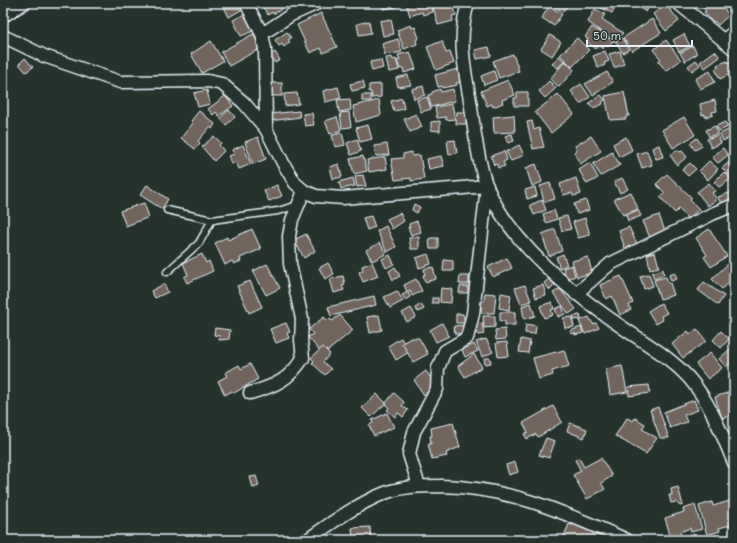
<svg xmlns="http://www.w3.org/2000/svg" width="737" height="543" font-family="Delius,sans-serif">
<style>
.building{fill:#71655d;stroke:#e8f1f8}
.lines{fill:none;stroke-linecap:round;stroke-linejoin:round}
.service-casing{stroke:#e8f1f8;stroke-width:9}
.minor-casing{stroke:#e8f1f8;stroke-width:15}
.service{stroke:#26332d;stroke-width:6}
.minor{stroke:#26332d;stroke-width:12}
</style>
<rect width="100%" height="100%" fill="#26332d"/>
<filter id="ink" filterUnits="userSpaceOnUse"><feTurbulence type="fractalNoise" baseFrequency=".025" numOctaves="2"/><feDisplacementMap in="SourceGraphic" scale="8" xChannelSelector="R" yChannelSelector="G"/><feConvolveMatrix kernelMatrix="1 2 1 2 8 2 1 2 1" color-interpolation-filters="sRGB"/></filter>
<g filter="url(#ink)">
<g class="building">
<polygon points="232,3 240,3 243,9 229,17 224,7"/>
<polygon points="263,3 280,3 282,9 273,14 272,12 268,15 261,4"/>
<polygon points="382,3 396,3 397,7 383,9"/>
<polygon points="406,3 430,3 433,12 423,15 422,12 410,16"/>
<polygon points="432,3 453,3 456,15 452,16 453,21 438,25"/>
<polygon points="550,3 570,3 562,12"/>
<polygon points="598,3 617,3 612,13 597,6"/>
<polygon points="632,3 651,3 646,12"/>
<polygon points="719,3 729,15 718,25 714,21 712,22 704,12 706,11 700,4"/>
<polygon points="666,4 679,21 666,31 653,14"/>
<polygon points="549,6 562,14 554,26 542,18"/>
<polygon points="595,9 605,14 602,19 623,33 615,42 588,22"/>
<polygon points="321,13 337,47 323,53 321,48 310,53 297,25"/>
<polygon points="245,14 253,31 241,36 233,20"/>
<polygon points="391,19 394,34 383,36 380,21"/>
<polygon points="652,19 661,33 632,51 623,38"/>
<polygon points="369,21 371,33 359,35 357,24"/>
<polygon points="411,25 412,28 415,27 419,38 416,40 417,44 404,49 397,30"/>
<polygon points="592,27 613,41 608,47 605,45 603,49 598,46 596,49 586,41 588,39 585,37"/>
<polygon points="287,32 291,38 288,40 290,42 284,47 282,44 279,46 275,40"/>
<polygon points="253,34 261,48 229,66 221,52"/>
<polygon points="684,34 690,46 679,52 673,40"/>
<polygon points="550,35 561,42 552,56 541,49"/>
<polygon points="577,38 589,50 572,67 560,55"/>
<polygon points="622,38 629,49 623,53 616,42"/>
<polygon points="398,39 402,52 385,55 382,44"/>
<polygon points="666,40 681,60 666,71 658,61 661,59 653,50"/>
<polygon points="211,41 223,61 202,73 191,54"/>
<polygon points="442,41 446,53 450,52 454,63 436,70 427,47"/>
<polygon points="693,46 697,54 685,61 680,53"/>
<polygon points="489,47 491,56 477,59 475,50"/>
<polygon points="605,51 609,61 604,63 605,65 598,68 593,56"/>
<polygon points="620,51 624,64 614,68 609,54"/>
<polygon points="715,51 720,57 705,68 700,62"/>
<polygon points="275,52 280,60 275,63 270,55"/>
<polygon points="410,52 416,69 404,73 403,68 400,69 397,61 400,60 398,55"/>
<polygon points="513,54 519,71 499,78 493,61"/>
<polygon points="559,56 564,61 558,68 552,64"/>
<polygon points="392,57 393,60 396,59 399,70 389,72 386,58"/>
<polygon points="25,58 33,67 26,72 19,64"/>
<polygon points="381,60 383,68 372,71 370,62"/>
<polygon points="696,60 700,65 692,71 688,66"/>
<polygon points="565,61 574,70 559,87 550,79"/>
<polygon points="727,61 728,63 731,61 734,67 734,72 720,79 715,69 718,68 717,65"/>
<polygon points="458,69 461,82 456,83 457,85 442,88 442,86 438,87 435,75"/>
<polygon points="494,71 497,80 484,85 481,76"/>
<polygon points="710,71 715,82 700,89 695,79"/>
<polygon points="607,72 613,82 593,95 585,84"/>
<polygon points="408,75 411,85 398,87 396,78"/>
<polygon points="508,80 515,95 502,100 503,103 493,107 492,104 487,106 481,91"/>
<polygon points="363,81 365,88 352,91 350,84"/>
<polygon points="549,81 556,88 545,98 539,91"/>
<rect x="270" y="83" width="12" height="13"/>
<polygon points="381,84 381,97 372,98 371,92 369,92 369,85"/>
<polygon points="581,84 590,97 580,104 571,91"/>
<polygon points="423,86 425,95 414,99 412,89"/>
<polygon points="734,86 734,96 732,97 730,88"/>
<polygon points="338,87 341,98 325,102 323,91"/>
<polygon points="440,89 441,92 453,89 455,101 431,107 428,95 432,94 432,92"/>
<polygon points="207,90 210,104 198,107 194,93"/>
<polygon points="517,92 528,92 528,106 514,106 514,98 517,98"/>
<polygon points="624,92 629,116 626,116 626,119 610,120 605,96"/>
<polygon points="297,93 299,104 285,106 284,94"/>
<polygon points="558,94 574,114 551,133 535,112"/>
<rect x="362" y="95" width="9" height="6"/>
<polygon points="601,95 605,100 602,102 603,104 593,108 589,103"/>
<polygon points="225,96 233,106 219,116 216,112 213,115 208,109"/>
<polygon points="427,97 431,109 421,112 417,100"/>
<polygon points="402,98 404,109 394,111 391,101"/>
<polygon points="350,99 351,110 339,112 337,100"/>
<polygon points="379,100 381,115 356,122 353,106"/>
<polygon points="715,100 717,111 712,112 713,115 705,117 705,114 702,115 700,104"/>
<polygon points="452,104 455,119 446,120 446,117 437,118 435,107"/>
<polygon points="229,110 235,117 226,125 220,118"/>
<polygon points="199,111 215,124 212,129 210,127 198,141 200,143 195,149 181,138 193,123 191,121"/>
<polygon points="299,111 300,117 270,121 269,114"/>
<polygon points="349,112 351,127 342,128 340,113"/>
<polygon points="457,112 467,112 467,124 456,124"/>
<polygon points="312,113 314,125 305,126 303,114"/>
<polygon points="416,114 422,127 410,132 404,119"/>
<polygon points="514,115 515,132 494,133 493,117"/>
<polygon points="337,117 341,130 330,134 325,121"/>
<polygon points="684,117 695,135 673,148 662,130"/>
<polygon points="440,121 440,131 431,130 431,122"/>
<polygon points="532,121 534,130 539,128 544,147 533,149 527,122"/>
<polygon points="725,122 728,127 719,131 716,126"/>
<polygon points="368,125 372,139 360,142 356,128"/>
<polygon points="715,126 718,133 709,137 706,130"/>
<polygon points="730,129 733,136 723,141 720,134"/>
<polygon points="342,133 345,145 335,147 332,135"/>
<polygon points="512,134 514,141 508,143 505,136"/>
<polygon points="718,135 721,143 711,148 707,139"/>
<polygon points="214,136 221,143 219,145 224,151 214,161 202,147"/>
<polygon points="591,136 601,151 580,164 574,152 577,150 575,146"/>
<polygon points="258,137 266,159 253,164 245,142"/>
<polygon points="626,137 632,150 619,157 613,144"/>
<polygon points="697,138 702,146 695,150 690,143"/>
<polygon points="357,139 361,151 351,155 347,143"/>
<polygon points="455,140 457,153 449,154 447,141"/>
<polygon points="387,144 389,155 376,156 374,146"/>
<polygon points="243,145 251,164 239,169 236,162 232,164 229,156 234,154 232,150"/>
<polygon points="519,145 524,155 511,161 506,152"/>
<polygon points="659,145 663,157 656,159 652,148"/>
<polygon points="723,148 728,155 718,163 712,157"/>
<polygon points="678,150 680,152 682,151 687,157 677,165 670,155"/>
<polygon points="504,151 507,160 503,162 505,166 498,168 497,164 494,165 491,156"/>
<polygon points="647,151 652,165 642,168 637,154"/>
<polygon points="412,152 412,156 420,155 424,179 411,181 411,178 395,180 391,159 403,158 403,154"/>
<polygon points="612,152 620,165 601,176 593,164"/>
<polygon points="363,156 367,171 354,174 350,159"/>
<polygon points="441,156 444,166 429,169 427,159"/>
<polygon points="385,157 387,169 369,172 367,160"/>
<polygon points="732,160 734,163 734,180 722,168"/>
<polygon points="709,161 718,169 708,180 699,171"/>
<polygon points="590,163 598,178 587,184 579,170"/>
<polygon points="690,163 696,169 688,176 682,170"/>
<polygon points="339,164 342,177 333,179 330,167"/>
<polygon points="536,164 542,182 532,186 526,168"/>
<polygon points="724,172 731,179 719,187 714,182"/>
<polygon points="667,174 692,198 690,200 699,209 688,219 679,209 675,213 660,197 665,193 656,184"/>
<polygon points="363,175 366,186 357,187 355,176"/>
<polygon points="353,178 355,186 341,189 339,182"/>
<polygon points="576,178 581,194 573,196 572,193 563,195 560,184"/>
<polygon points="622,178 628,189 620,193 614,182"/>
<polygon points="550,183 555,199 544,202 540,186"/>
<polygon points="709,183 715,191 712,193 717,199 708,206 697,192"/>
<polygon points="147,185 168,199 162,209 140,195"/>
<polygon points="277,185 282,196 269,201 264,191"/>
<polygon points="535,187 537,196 527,199 525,190"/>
<polygon points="734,191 734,202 722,207 718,197"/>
<polygon points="631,192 638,209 623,215 614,199"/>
<polygon points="542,200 546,210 534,215 530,205"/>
<polygon points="586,200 589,210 577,214 574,204"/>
<polygon points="144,203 149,217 126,226 120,211"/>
<polygon points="414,204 420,207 417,213 412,210"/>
<polygon points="554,210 557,219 546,223 543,214"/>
<polygon points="638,210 641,216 628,221 626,215"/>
<polygon points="400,213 404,221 392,229 387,219"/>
<polygon points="659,215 665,231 650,238 643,221"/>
<polygon points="371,216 375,227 367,230 363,218"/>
<polygon points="567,216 571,229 562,231 558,218"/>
<polygon points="585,218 590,235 578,238 573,222"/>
<polygon points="417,221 421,232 411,235 408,227 410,227 409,224"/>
<polygon points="386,226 396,247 387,252 377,231"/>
<polygon points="629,227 638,246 626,251 619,231"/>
<polygon points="252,229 261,249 240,258 241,261 234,264 232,261 225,265 215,243 227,237 228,240"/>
<polygon points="555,229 562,251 549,256 542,234"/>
<polygon points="709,229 727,256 711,267 704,257 707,255 696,238"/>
<polygon points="306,234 315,251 304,258 294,240"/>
<polygon points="419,237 419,249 411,249 409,238"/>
<polygon points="431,238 438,238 438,249 430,249 429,240"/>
<polygon points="380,243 386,254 372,261 366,250"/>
<polygon points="655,252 659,267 650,269 647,254"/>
<polygon points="202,254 206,263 209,261 213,271 187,283 184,277 188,275 183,263"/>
<polygon points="428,254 431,264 419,268 416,258"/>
<polygon points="563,254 567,265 560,268 556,257"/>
<polygon points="390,255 394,264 386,268 382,259"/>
<polygon points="588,257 592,273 577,277 572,261"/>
<polygon points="507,258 512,268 493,277 488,267"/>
<polygon points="444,260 453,261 453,271 443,271"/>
<polygon points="372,262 378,276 363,282 359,272 363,270 362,266"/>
<polygon points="730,262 734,266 734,278 722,289 712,279"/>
<polygon points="328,263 334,274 325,279 319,268"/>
<polygon points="267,264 280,288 266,295 253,271"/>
<polygon points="572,265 575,276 567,279 563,268"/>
<polygon points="395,267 400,276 393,280 389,271"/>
<polygon points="433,267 436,279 425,282 423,275 425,275 424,269"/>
<polygon points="663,269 664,275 654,279 652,273"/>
<polygon points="675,273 677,279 671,281 669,275"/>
<polygon points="649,274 653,286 644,289 640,276"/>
<polygon points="343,276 345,285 342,286 344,290 334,293 330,279"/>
<polygon points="460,276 469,276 469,284 459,284"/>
<polygon points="621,276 633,303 629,305 631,310 620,315 612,296 606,299 600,285"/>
<polygon points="666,277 668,283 670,283 674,295 660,299 654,280"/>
<polygon points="416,279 422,291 412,296 410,290 407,292 404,285"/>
<polygon points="549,279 555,285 550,290 544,283"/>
<polygon points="250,281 262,307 249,313 237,286"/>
<polygon points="704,282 724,296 718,305 698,290"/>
<polygon points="164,284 168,292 155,298 151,291"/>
<polygon points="525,285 531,301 521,304 515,288"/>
<polygon points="543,285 546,295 536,298 533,288"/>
<polygon points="460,286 468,286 468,293 459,293"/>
<polygon points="441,288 452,289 451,303 440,302"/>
<polygon points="560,289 576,309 569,314 553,293"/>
<polygon points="397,291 403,301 390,308 384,297"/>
<polygon points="408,292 410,297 405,300 402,295"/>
<polygon points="485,293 496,294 494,313 481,313 481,301 484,301"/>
<polygon points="501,293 511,295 509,310 499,308"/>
<polygon points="374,296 376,305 331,316 328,307"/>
<rect x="432" y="298" width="6" height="5"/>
<polygon points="552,302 554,309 551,310 553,315 544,318 540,306"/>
<polygon points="531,303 535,316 524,319 522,306"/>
<polygon points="661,303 667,313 661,316 663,320 656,324 648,311"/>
<polygon points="421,304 424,309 418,312 415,308"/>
<polygon points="562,306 565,314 558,317 555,309"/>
<polygon points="411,308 416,317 407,322 402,313"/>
<polygon points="500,312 515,312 515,325 505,325 505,321 500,321"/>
<polygon points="456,314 463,314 465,323 456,323"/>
<polygon points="340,315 353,330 323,355 308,337 313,334 309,329 324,317 327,320 330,319 332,321"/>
<polygon points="379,315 382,330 370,333 367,317"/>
<polygon points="580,315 581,319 574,320 573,316"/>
<polygon points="483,316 495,316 495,327 484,328"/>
<polygon points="572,317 574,327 565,328 563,318"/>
<polygon points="589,317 593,324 596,323 599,328 585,334 579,321"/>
<polygon points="286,323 290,332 287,333 289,338 276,343 270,329"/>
<polygon points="442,323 449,336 436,342 430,330"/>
<polygon points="482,323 484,334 478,335 475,324"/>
<polygon points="526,324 536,326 535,334 525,333"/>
<polygon points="465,325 465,333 455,334 454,326"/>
<polygon points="581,327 583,333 575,335 575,333 571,334 570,331"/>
<polygon points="215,328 230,330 229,339 219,340 220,336 214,335"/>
<polygon points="505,329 506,339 496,340 495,330"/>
<polygon points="697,329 706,341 683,358 672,344 688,331 690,334"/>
<polygon points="721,331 729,339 721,348 713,340"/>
<polygon points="401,338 409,352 396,360 388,346"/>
<polygon points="411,338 419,338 428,354 413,362 402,343"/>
<polygon points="486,339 493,352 482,357 476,342"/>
<polygon points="521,339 530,341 528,353 519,352"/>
<polygon points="507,342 509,356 498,357 496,343"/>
<polygon points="474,344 478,351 465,357 462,350"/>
<polygon points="323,347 330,354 323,362 331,369 325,375 312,363 314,361 311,358"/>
<polygon points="730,349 734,353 734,360 726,367 719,359"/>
<polygon points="564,350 569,366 552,371 553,375 539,379 533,358"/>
<polygon points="710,353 722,368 708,379 696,364"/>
<polygon points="474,354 482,367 465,377 458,366"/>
<polygon points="484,358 490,358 491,363 485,364"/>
<polygon points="250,364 258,379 234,393 232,391 225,395 218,381 227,376 225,373 239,365 241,369"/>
<polygon points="622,366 627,392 610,395 606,369"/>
<polygon points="426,371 436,386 424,395 414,380"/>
<polygon points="649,385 650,393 629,396 628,387"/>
<polygon points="730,392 734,401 734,417 732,418 731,415 722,418 715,397"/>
<polygon points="394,393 404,402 402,406 408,410 403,417 398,413 395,417 387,410 389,408 385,404"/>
<polygon points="377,394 386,403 371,417 362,408"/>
<polygon points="694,400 698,410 684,415 687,422 670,428 664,412"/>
<polygon points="553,406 562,422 538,437 536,434 527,439 524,434 528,432 523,423"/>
<polygon points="658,407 669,438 660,438 650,410"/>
<polygon points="387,413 394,427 374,436 369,425 373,423 372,420"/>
<polygon points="627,418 633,421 635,418 645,424 642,429 657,438 646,454 615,436"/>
<polygon points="453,423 460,447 446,453 447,456 432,459 428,444 431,444 430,436 432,436 431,428"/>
<polygon points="570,423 587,429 584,438 567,431"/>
<polygon points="546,438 555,441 549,458 539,455"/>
<polygon points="579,458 584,467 601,458 612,476 601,483 605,489 587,499 573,475 581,471 575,460"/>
<polygon points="515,462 518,472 509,475 506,465"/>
<polygon points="256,476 259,486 253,488 250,477"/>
<polygon points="678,487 683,505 680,506 676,502 671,503 669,495 672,495 671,489"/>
<polygon points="733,500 734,524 719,528 720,531 707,535 699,506 712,502 713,506"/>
<polygon points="695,505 702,529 691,532 690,528 680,532 681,535 671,538 665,518 684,512 683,509"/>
<polygon points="574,523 609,536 607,540 567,540 567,538 564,536 569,524 573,525"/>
<polygon points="370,527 371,540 353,540 352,528"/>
<polygon points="531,534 534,540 520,540"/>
</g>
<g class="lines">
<defs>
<g id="service">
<polyline points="167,210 212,220 278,211 298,205"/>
<polyline points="167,272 199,243 212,220"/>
</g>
<g id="minor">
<polyline points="246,3 262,34 265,49 266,129"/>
<path d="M468,3C457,41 465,69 471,107C474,130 479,166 487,187C510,242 571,292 619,325C643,342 669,356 689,378C710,402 722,434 734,463"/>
<polyline points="678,3 734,49"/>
<polyline points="3,16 24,3"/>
<polyline points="262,34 291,15 318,3"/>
<polyline points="3,36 44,56 120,82 208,81 222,84 244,103 266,129 283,163 295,183 304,191 316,196 343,198 487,186 473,314 467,338 445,351 438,368 437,389 414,432 409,454 419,486"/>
<polyline points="724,40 734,32"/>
<polyline points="576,294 610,264 712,214 734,205"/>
<path d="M250,393C275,386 289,380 303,358L301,340L302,319L290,264L289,236L292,220L304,191"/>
<path d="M307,540C331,523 357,504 385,493C403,486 423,486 442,486C512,488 565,513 627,540"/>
</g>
</defs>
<use href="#service" class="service-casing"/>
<use href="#minor" class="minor-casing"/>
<use href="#service" class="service"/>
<use href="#minor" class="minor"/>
</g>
</g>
<rect width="737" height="543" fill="none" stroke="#26332d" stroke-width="16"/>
<rect x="8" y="8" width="721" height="527" fill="none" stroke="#e8f1f8" stroke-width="1.5" filter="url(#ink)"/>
<path d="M587 40v6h105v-6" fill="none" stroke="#e8f1f8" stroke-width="2"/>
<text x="593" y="40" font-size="12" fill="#e8f1f8" stroke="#26332d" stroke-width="3" paint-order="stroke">50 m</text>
</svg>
